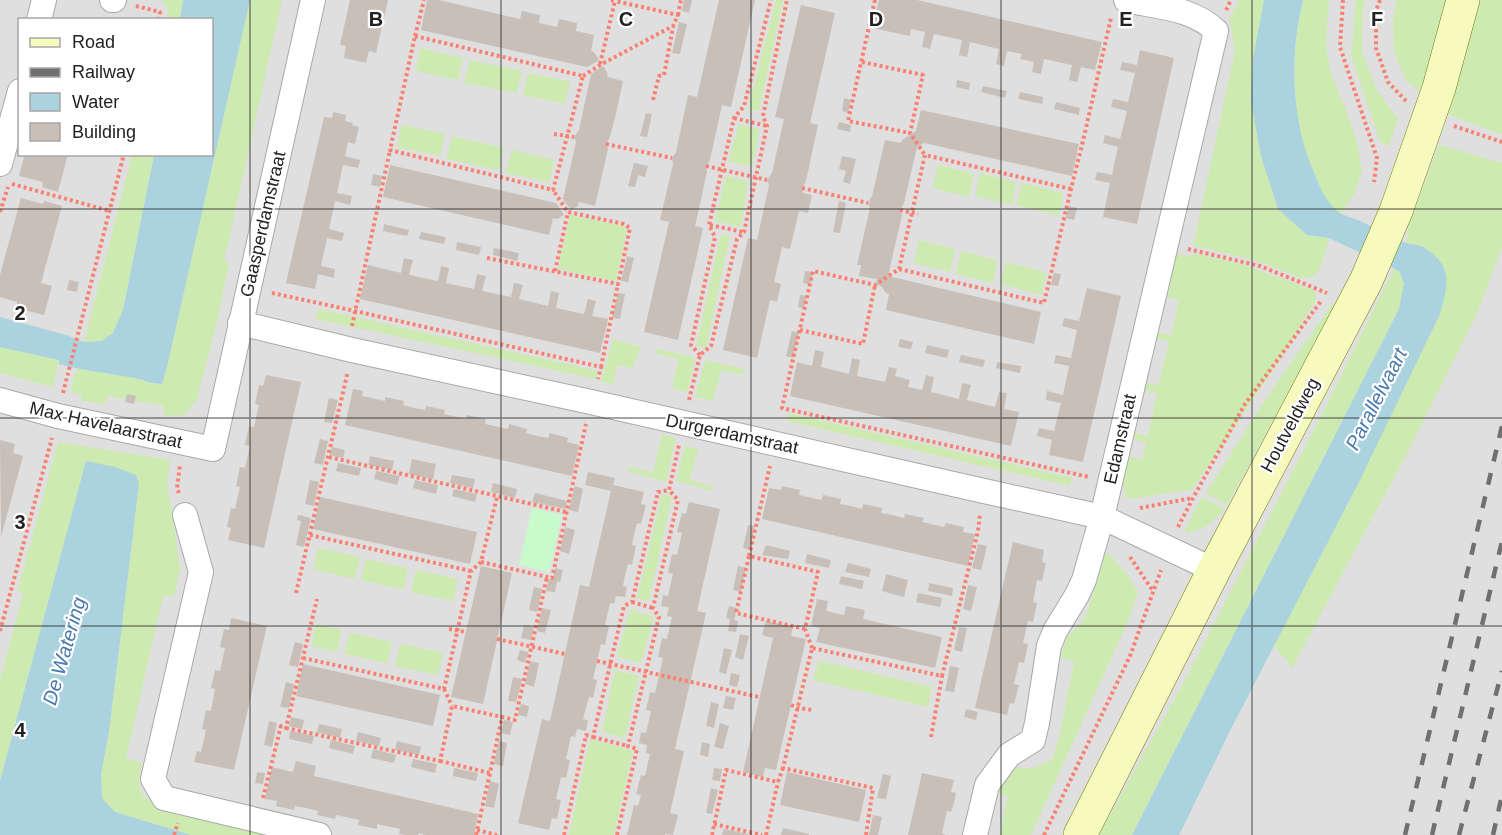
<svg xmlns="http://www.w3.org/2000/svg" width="1502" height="835" font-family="Helvetica,sans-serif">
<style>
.residential{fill:#e0dfdf;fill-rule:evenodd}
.grass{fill:#cdebb0}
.park{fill:#c8facc}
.water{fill:#aad3df}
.building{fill:#c7bfb8}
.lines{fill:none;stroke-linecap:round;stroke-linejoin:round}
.street-casing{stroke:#a9a9a9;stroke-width:26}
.secondary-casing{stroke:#707d05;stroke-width:34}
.path{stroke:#fa8072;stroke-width:4;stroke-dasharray:3 3;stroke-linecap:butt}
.street{stroke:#fff;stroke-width:24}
.secondary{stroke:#f7fabf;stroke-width:33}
.rail{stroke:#707070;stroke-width:4.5;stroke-dasharray:12 12;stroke-linecap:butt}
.grid{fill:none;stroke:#222;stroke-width:1.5;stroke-opacity:0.55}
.labels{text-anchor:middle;stroke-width:4.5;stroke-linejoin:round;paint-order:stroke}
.street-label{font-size:18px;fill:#222;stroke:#fff}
.water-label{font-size:20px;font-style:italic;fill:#4a7aab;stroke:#fff}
.grid-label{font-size:20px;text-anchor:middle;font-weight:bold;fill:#222;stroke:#fff;stroke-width:4.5;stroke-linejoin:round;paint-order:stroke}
</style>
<rect width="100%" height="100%" fill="#f2efe9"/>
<path class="residential" d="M0,0H1502V835H0ZM20,20H212V154H20Z"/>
<g class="grass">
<polygon points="158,0 183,0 180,19 166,19 168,10 163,1"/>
<polygon points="250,0 282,0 224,261 229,263 217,322 197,399 185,415 164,416 164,406 108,396 104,404 81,401 82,395 70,391 77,369 135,378 155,384 162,384 167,367"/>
<polygon points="776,0 783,0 759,111 748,109"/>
<path d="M1239,0H1264L1253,59L1251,102L1261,156L1278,209L1307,235L1329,238C1326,248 1322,271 1314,276C1304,283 1288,273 1279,269C1251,258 1223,252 1193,246L1235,50L1229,19Z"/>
<path d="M1303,0H1329L1326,45L1331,73L1347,112L1357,143L1362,171L1355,193L1341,213L1337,212C1332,206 1326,200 1323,194C1292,138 1288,61 1303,0Z"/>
<polygon points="1356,0 1365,0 1363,9 1362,52 1377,90 1398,119 1389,146 1380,142 1351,55"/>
<polygon points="1397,0 1450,0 1422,95 1405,79 1395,54 1393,36 1393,17"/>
<polygon points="1479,0 1502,0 1502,135 1447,114"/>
<polygon points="420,48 463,58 458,80 416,71"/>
<polygon points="470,60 522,71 517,93 464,83"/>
<polygon points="528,73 570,82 565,104 523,95"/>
<polygon points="739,124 760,130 752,166 728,162"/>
<polygon points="402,125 445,134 440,156 397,147"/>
<polygon points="452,136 504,148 499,170 446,159"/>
<polygon points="1439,145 1502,163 1502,247 1476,316 1405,457 1292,668 1274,645 1359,482 1422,246 1406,243 1410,222"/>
<polygon points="512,150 554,160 549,182 506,173"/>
<path d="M132,155H154L123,310C112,336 114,341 84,342Z"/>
<polygon points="938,165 974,174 969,197 933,188"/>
<polygon points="980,173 1016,182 1012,205 975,196"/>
<polygon points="726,176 748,181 741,227 715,221"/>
<polygon points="1022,183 1063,193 1059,216 1016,205"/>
<polygon points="570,215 623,226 627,229 616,281 558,269"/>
<polygon points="721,234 730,236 706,348 696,346"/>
<polygon points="919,240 955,249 950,272 914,263"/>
<polygon points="961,251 997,260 993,283 956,274"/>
<polygon points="1171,253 1192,257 1193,253 1242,264 1313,290 1316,294 1316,300 1278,362 1193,488 1190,490 1129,499 1126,497 1122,482 1125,456 1142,460 1146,443 1129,438 1130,432 1148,436 1157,393 1141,389 1142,381 1158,386 1169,342 1151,336 1153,331 1171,335 1179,300 1160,295"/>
<polygon points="1006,262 1046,272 1042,295 1001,284"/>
<polygon points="1394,269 1399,271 1404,283 1399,309 1132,835 1099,835 1185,680 1324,410"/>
<polygon points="1334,301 1334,309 1227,505 1206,493 1267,397"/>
<polygon points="319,309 598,371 597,379 315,319"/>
<polygon points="613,339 641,347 633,368 617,365 613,384 601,382"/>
<polygon points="0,347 59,360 53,387 0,373"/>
<polygon points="656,349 694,357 695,361 687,392 672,388 678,359 655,353"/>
<polygon points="705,360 743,369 744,375 721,371 713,401 695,397"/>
<polygon points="788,413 1072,478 1070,486 787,421"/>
<polygon points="662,434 676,438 666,482 628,471 628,466 653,473"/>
<path d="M58,442L170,460L167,487L172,510L180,570L174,596H163L126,758L142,763C139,774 136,791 147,799C152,803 160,805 165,807L288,835H191L115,812L102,798L101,774L109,732L139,484L115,467L86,462L0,781V680L23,594L18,589Z"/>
<polygon points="685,446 698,449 690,480 714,487 712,491 676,481"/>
<polygon points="662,494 672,496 649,601 637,599"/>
<path d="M1202,497L1225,509C1214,521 1203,531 1186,533L1185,529Z"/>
<polygon points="318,548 360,557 355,579 313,569"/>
<polygon points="1108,553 1127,574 1138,592 1129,619 1031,835 1000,835 1008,796 993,792 1011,766 1030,769 1052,760 1059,737 1074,662 1060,657 1068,636 1083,621 1090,604 1101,561 1106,554"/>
<polygon points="366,559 408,568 403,590 361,580"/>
<polygon points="416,570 458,579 453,601 411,592"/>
<polygon points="630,609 654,617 641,663 617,657"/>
<polygon points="316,625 342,630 337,652 311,646"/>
<polygon points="350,632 392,642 387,663 344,654"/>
<polygon points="400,644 443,653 438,675 395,666"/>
<polygon points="819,661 932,687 928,707 813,680"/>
<polygon points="615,670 639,676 625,738 602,732"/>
<polygon points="590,739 633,751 614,835 569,835"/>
</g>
<polygon class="park" points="532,508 562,515 549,572 519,565"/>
<g class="water">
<path d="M183,0H250L167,367L162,384C152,384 144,380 134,378C109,373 84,371 59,364V360L0,347V317L66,335L84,342L102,341L113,333L123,310L154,155L212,154V20L180,19Z"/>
<path d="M1264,0H1303C1289,56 1291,122 1315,175C1320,187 1325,200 1336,210C1341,215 1353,218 1360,221C1375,228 1390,237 1406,243C1411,245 1418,244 1423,247C1454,265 1448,285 1440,314L1359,482L1232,727L1179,835H1132L1399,309L1404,283L1399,271L1329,238L1307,235L1278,209L1261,156L1251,102L1253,59Z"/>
<polygon points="86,461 115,467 136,475 139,484 109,732 101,774 102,798 115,812 191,835 0,835 0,781"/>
</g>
<g class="building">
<polygon points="350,0 388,0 376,53 369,51 366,63 344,58 346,46 340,45"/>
<polygon points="427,0 439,0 520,19 522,11 540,15 539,23 557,27 559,19 577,23 576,31 594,35 591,51 594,52 599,60 587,67 421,30"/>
<polygon points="684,0 692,0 689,13 682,11"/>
<polygon points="719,0 755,0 731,107 722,105 710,160 706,166 707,172 695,226 703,228 678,340 644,332 669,222 660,220 673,164 672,158 676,152 688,95 697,97"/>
<polygon points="879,0 917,0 1102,42 1095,70 1081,67 1077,82 1069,80 1072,65 1044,59 1041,74 1032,72 1034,62 1020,59 1022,54 1007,51 1004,66 996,64 999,49 970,42 967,57 959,55 962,40 934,34 930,49 922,47 925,32 911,29 910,36 872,28"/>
<polygon points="801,5 835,13 810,123 818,125 806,181 802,188 803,193 812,195 808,213 799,211 790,249 782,247 774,282 781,284 777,302 770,300 757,358 723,350 748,238 757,240 761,222 769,185 767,180 772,173 784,119 775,117"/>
<polygon points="679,22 687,24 680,54 672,53"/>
<polygon points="1140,50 1174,58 1137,224 1103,217 1110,183 1095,180 1097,172 1112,175 1118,147 1103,143 1105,135 1120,139 1127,111 1111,107 1113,99 1128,102 1135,73 1120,70 1122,62 1137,65"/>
<polygon points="603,66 608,74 607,77 623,81 615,118 610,137 606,144 608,149 595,206 579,202 578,206 571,210 563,199 576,142 574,137 579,130 591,74"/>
<polygon points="957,80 970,83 969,90 956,87"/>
<polygon points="983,86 1007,91 1005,98 981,92"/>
<polygon points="1020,92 1043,97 1042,104 1018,99"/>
<polygon points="844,98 851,100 848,113 842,111"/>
<polygon points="1056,102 1080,108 1079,115 1054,109"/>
<polygon points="921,110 1079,144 1072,176 924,143 917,147 904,203 900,210 902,215 888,276 1041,312 1034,344 886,310 889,294 886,293 881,286 876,284 877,279 859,276 861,265 857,265 870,208 868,203 872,196 885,140 901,143 902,140 916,131"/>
<polygon points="333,112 346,115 345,121 353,123 352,125 359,127 355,144 348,142 345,156 360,160 358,168 343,165 337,193 352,196 350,205 335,201 329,229 344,233 342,241 327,238 321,266 335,269 334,278 318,274 315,289 286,283 324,117 332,118"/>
<polygon points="646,113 652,114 647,137 640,136"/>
<polygon points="839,122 851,125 850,132 837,129"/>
<polygon points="25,154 68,154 58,192 42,187 43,182 19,176"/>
<polygon points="842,156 856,159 850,184 843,182 846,171 839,169"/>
<polygon points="634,163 648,166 645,177 638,175 635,187 628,186"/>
<polygon points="390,165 556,203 564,215 557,219 553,218 549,235 383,197"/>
<polygon points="373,174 382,176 380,187 371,185"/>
<polygon points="21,198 43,204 44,201 62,206 41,283 52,286 44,315 16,308 17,302 0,297 0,275"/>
<polygon points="839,201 846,203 840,233 833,232"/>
<polygon points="1069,206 1077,208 1074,220 1066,218"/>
<polygon points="384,224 409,230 407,236 383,231"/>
<polygon points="421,232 446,237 444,244 419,239"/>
<polygon points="457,242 481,247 479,255 456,250"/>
<polygon points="494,248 519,253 517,261 493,255"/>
<polygon points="627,256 634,258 628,282 621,281"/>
<polygon points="404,258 413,260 409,275 438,281 441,266 449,268 446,283 474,289 477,274 486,276 482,291 511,297 514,283 523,285 519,299 548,306 551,291 559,293 556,308 584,314 588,299 596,301 592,316 608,319 600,353 360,299 368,265 401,273"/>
<polygon points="805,271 813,272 810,285 803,283"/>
<polygon points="1054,273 1061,274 1058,286 1051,285"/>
<polygon points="69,280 79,282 77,292 67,290"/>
<polygon points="1087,288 1121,296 1083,462 1049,455 1052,440 1037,436 1039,428 1054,431 1061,403 1046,400 1047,391 1063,395 1069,366 1054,363 1056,355 1071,358 1077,330 1062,326 1064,318 1079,321"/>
<polygon points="618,293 625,294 620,319 612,318"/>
<polygon points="800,295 807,296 804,308 798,307"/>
<polygon points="792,331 799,333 793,358 786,356"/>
<polygon points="900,339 913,342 911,349 898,347"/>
<polygon points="927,345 949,350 947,358 925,353"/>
<polygon points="815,350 824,352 821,367 849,374 852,358 860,360 857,376 885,382 889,367 897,369 895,376 910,380 908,387 922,390 926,375 934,377 931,392 959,399 962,383 971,385 967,400 995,407 999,392 1007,393 1004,409 1019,412 1011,446 790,396 797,362 812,366"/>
<polygon points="961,355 985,360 983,367 959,362"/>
<polygon points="997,362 1021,366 1020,373 996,368"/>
<polygon points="266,375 301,382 264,548 228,540 231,528 227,527 231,508 235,509 240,487 236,486 240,467 245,468 250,446 245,445 249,426 254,427 259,405 255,404 259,385 263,386"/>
<polygon points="353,389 363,391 362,396 385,401 385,397 404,401 403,405 414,408 425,410 426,406 445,410 444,414 466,419 467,415 486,419 485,424 508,429 509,424 527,429 526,433 537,436 548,438 550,433 568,438 567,442 579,445 572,476 345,425"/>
<polygon points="127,394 136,396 134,404 125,402"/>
<polygon points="329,398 338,400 332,423 324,422"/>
<polygon points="320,439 328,441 323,465 314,463"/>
<polygon points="0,440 15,444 13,453 23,456 1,537"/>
<polygon points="332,447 345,450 343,458 330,455"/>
<polygon points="370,456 394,461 392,470 368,465"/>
<polygon points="412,459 436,464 433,479 409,474"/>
<polygon points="338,463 361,468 359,476 336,471"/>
<polygon points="376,471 400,476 397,485 374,479"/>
<polygon points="588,472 615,478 613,485 644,492 641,504 646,505 641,524 637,523 634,534 632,545 636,546 632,565 628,564 625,575 623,586 627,587 625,597 616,596 614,604 610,603 605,625 609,626 605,645 601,644 593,679 597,680 593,698 589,697 583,719 588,720 586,731 577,729 575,737 571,736 566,759 570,760 566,778 561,777 556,799 561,800 557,819 552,818 549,830 518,823 542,719 550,721 580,585 589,587 611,491 585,485"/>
<polygon points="452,475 475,479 473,488 450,483"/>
<polygon points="310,480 319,482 314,506 305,504"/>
<polygon points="415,480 438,485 436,494 413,488"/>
<polygon points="493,483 517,489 515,498 491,492"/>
<polygon points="575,486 583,489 578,512 569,510"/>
<polygon points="782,486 800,490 799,495 821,500 823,495 841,499 840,504 851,506 862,509 863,504 882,508 881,513 892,515 904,518 905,514 924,518 922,522 944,527 946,523 964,527 963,532 975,534 968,566 762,519 769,488 781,490"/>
<polygon points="454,489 477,494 475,502 452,496"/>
<polygon points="535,493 567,501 565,509 532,502"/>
<polygon points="320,497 477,532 470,564 313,529"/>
<polygon points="689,502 720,509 697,611 706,613 675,749 684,751 670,813 678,815 673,835 665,834 665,835 627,835 634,805 638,806 641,795 636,794 641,775 645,776 650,754 646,753 647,745 639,743 641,732 646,733 651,711 646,710 650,692 655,693 663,658 658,657 660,647 662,638 667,639 672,617 667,616 669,607 661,606 663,595 668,596 673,574 668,573 672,554 677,555 682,533 677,532 682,513 686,514"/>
<polygon points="298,515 311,518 304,547 296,545 301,521 297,520"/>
<polygon points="748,525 755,526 750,550 743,548"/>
<polygon points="565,527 575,530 569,554 560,551"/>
<polygon points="1013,542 1044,550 1042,562 1046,563 1042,581 1037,580 1033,602 1037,603 1035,613 1033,622 1028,621 1023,643 1028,644 1026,654 1024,663 1019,662 1014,684 1019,685 1014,704 1010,703 1007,715 975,708"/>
<polygon points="978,544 987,546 981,570 972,568"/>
<polygon points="766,545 790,551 788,559 762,555"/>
<polygon points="807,554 831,560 829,568 805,563"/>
<polygon points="848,563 871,569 869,577 845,572"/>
<polygon points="481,566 512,573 483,704 451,697"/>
<polygon points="738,566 746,568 741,592 733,590"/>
<polygon points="555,568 563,570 560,582 557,581 555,592 546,591 549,579 553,580"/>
<polygon points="886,574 908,580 904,597 882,591"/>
<polygon points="841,576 864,581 862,589 839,584"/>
<polygon points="929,583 953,588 952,596 928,591"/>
<polygon points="968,585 977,587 971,611 963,609"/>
<polygon points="534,587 542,589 537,612 529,610"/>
<polygon points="918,593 942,598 940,607 916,602"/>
<polygon points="817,599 828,601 826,611 844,615 846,606 865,610 863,619 942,637 935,668 816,642 820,628 811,626"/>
<polygon points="729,606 737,608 734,620 738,621 736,632 728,631 730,619 726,618"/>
<polygon points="542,608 551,610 545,633 537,631"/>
<polygon points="231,618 267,626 234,770 194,762 197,751 201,752 206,730 202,729 206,710 211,711 215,689 211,688 215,670 220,671 225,648 220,647 224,629 229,630"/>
<polygon points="766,621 793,627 791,636 806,639 776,770 765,768 763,777 743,772 773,638 764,636 762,634"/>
<polygon points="524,625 534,627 531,640 521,638"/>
<polygon points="959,627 967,628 962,652 954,650"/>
<polygon points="740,634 749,636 743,660 735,657"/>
<polygon points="295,642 303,644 298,667 289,665"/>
<polygon points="724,648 732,650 726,674 719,672"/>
<polygon points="520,650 528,652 525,663 517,660"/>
<polygon points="530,661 539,663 534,687 525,684"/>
<polygon points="303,664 440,695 433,726 296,696"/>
<polygon points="950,666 959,668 954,692 945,691"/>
<polygon points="731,673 740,675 737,687 729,685"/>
<polygon points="513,677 522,679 516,702 508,701"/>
<polygon points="286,682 294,684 289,708 280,707"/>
<polygon points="726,696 736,698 733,710 723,708"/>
<polygon points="711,702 719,704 714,728 706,726"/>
<polygon points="521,704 529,706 527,717 518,715"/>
<polygon points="966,709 978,712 976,720 964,717"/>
<polygon points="291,717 304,720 302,729 289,726"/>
<polygon points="504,720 513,722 510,735 501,733"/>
<polygon points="269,721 277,723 272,747 264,745"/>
<polygon points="720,723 729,726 723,749 714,747"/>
<polygon points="319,724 342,729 340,738 317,732"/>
<polygon points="290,731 314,736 312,744 289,739"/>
<polygon points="358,732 381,738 379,746 356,741"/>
<polygon points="331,740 355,746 353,754 329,748"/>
<polygon points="397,741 421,747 419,755 395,750"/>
<polygon points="499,741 507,743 503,766 494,764"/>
<polygon points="702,742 710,744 708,757 700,755"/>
<polygon points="373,749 396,755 394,763 371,758"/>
<polygon points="413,759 437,764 435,773 411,767"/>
<polygon points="296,761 316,766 314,776 478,814 474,835 425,835 419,833 418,835 405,835 399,834 400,829 377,824 377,829 358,825 359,820 336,815 335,819 317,815 318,811 306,808 295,806 294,810 276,806 277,801 265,799 272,767 293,772"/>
<polygon points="454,768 478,773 476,781 453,776"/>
<polygon points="714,768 722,769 720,781 712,780"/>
<polygon points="257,772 265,773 263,784 255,783"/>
<polygon points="787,772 866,790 859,822 780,805"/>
<polygon points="922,773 954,780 951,792 956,793 954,803 951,812 947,811 942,833 946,835 908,835"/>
<polygon points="883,774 891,776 886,799 877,798"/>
<polygon points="490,781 499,784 494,808 485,806"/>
<polygon points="711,788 718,790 712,814 706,813"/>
<polygon points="873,815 882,817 878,835 869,835"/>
<polygon points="783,828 809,834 809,835 781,835"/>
<polygon points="724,829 748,834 748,835 722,835"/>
</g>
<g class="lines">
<defs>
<g id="street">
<polyline points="112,0 114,0"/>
<polyline points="39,20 44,0"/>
<polyline points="0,164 20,91"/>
<polyline points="240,323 352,350 591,402 984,491 1102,517 1214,570"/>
<polyline points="0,400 58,416 213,449 313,0"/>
<polyline points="185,515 201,572 153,779 164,798 319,835"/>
<path d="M975,835L987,785L1009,755L1033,740L1037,723L1049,646L1055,631L1077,595L1084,580L1102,517L1216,31C1193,8 1157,7 1126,0"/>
</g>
<polyline id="secondary" points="1080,835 1214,570 1366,281 1396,211 1439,88 1463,0"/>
</defs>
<use href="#street" class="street-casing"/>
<use href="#secondary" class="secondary-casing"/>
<g class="path">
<polyline points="875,0 848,121 910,133"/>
<polyline points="1343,0 1340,47 1377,158 1374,182"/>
<polyline points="1380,0 1376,11 1376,48 1388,82 1406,101"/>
<polyline points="136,6 160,12 158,20"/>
<polyline points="1226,10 1231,0"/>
<polyline points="678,15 681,0"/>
<polygon points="415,36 583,76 553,190 390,150"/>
<polyline points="415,36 424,0"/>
<polyline points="862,62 923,75 910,133 925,155"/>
<polyline points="600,64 615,1 611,0"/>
<polyline points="583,76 600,65 673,26 678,15 615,1"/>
<polyline points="653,100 659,76 664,75 673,27"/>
<polyline points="734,118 767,126"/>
<polyline points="1454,126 1502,142"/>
<polyline points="554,134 574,137"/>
<polyline points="606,144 672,158"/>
<polyline points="706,166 767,180"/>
<polyline points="12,184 110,211"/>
<polyline points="802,188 868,203"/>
<polyline points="1071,189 925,155 899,269 875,285 813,271 782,408 1089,477"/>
<polyline points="900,210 918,214"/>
<polyline points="0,212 8,187"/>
<polyline points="710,225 743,232"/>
<polyline points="1188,249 1260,266 1327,293"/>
<polyline points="487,258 618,284 630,228 624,224 568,212 553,190"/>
<polyline points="899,269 1044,303 1071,189 1083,141 1111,18"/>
<polyline points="555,271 568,212"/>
<polyline points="272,293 355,311 601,367 598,379"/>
<polyline points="352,326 390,150"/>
<polyline points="800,330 863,344 875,285"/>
<polyline points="700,355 691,345 715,237 709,225 734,118 744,106 771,0"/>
<polyline points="601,367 618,284"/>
<polyline points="63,393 124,154"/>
<polyline points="689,400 700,355 711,346 737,239 744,232 767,126 763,116 787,0"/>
<polyline points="329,457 566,512"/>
<polyline points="179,493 177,488 180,465"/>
<polyline points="1140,508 1192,498"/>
<polyline points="1178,527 1193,498 1245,404 1321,301"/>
<polyline points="310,535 471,571"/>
<polyline points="749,556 770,466"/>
<polyline points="1130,557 1153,591"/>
<polyline points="481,562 552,578 586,424"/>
<polyline points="296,593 348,371"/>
<polyline points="632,602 653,608"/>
<polyline points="449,629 466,632"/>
<polyline points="805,629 736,613 749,556 818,572 805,629 812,648"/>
<polyline points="0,631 52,438"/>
<polyline points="497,639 565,654"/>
<polyline points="303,658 444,689 471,571 481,562 497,497"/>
<polyline points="597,661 759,697"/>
<polyline points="444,689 452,706"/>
<polyline points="791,705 798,708 813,710"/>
<polyline points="286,728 440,761 452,706 502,717"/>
<polyline points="593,737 628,746"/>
<polyline points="931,737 942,676"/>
<polyline points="440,761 490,773 502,717 515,720 547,577"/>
<polyline points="263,798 281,726 286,728 317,599"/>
<polyline points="714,824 762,835"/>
<polyline points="477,830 497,835"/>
<polyline points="174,835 178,823"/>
<polyline points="476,835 490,773"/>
<polyline points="564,835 586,735 593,737 624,606 632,602 658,492 669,490"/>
<polyline points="617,835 637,749 628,746 659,617 653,608 678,500 669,490 679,445"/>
<polyline points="712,835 726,770 778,782 783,768"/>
<polyline points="766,835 778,782"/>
<polyline points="866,835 873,788 783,768 812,648 942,676 978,531 980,514"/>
<polyline points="1044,835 1130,656 1161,570"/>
</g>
<use href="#street" class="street"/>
<use href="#secondary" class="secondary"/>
<g class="rail">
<polyline points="1405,835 1502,426"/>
<polyline points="1432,835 1502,541"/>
<polyline points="1459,835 1502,671"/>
<polyline points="1493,835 1502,795"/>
</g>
</g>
<path class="grid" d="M250,0V835M501,0V835M751,0V835M1001,0V835M1252,0V835M0,209H1502M0,418H1502M0,626H1502"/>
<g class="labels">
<g class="street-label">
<text transform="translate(263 224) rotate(-77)" y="6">Gaasperdamstraat</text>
<text transform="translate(106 425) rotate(13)" y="6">Max Havelaarstraat</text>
<text transform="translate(1290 425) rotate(-62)" y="6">Houtveldweg</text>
<text transform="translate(732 434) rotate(12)" y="6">Durgerdamstraat</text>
<text transform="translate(1120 439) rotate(-77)" y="6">Edamstraat</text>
</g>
<g class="water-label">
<text transform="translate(1376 399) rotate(-63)" y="7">Parallelvaart</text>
<text transform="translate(64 651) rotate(-74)" y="7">De Watering</text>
</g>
</g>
<g class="grid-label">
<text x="376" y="26">B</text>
<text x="626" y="26">C</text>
<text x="876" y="26">D</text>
<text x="1126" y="26">E</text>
<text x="1377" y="26">F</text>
<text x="20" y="320">2</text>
<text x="20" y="529">3</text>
<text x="20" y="737">4</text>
</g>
<rect x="18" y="18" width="195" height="138" fill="#ffffff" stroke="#a7a7a7" stroke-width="1.5"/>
<rect x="30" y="38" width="30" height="9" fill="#f7fabf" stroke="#a7a7a7" stroke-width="1.5"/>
<text x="72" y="48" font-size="18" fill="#222222">Road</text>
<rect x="30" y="68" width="30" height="9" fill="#707070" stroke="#a7a7a7" stroke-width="1.5"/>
<text x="72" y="78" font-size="18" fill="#222222">Railway</text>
<rect x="30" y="93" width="30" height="18" fill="#aad3df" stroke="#a7a7a7" stroke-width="1.5"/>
<text x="72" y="108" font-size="18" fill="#222222">Water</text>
<rect x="30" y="123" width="30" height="18" fill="#c7bfb8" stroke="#a7a7a7" stroke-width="1.5"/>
<text x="72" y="138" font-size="18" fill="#222222">Building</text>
</svg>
